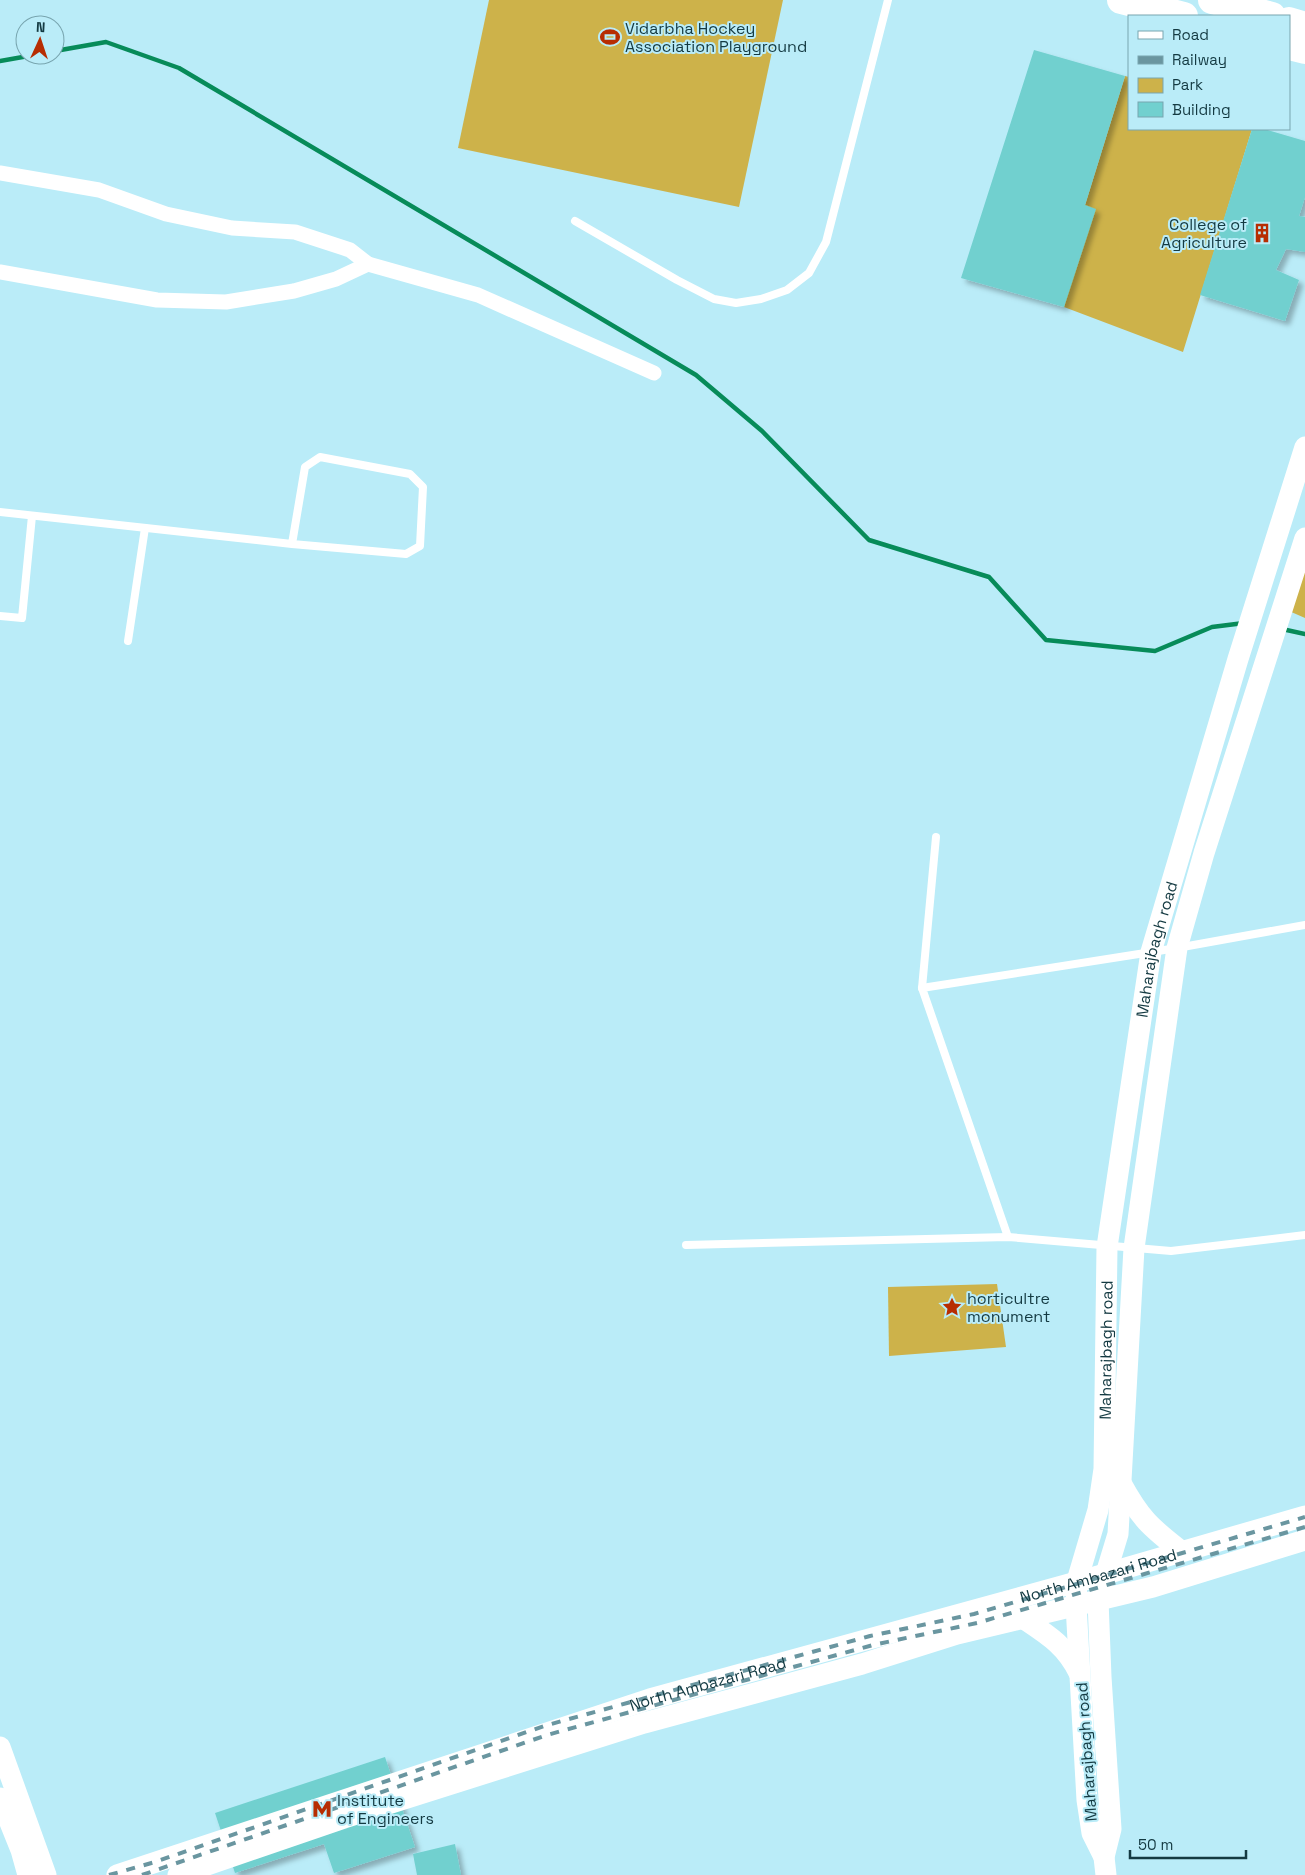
<svg xmlns="http://www.w3.org/2000/svg" width="1305" height="1875" font-family="'Space Grotesk',sans-serif">
<style>
.green{fill:#cdb24a}
.lines{fill:none;stroke-linecap:round;stroke-linejoin:round}
.stream{stroke:#078b59;stroke-width:4.5}
.building{fill:#71d0cf;filter:url(#shadow)}
.lane{stroke:#fff;stroke-width:8}
.street{stroke:#fff;stroke-width:15}
.secondary{stroke:#fff;stroke-width:21}
.highway{stroke:#fff;stroke-width:28}
.rail{stroke:#6a96a0;stroke-width:4;stroke-dasharray:9 9;stroke-linecap:butt}
.labels{text-anchor:middle;stroke-width:4;stroke-linejoin:round;paint-order:stroke}
.poi-label{font-size:16px;fill:#143a42;stroke:#baecf8;text-anchor:start}
.street-label{font-size:16px;fill:#143a42;stroke:#baecf8}
</style>
<defs>
<filter id="shadow"><feDropShadow dx="4.5" dy="4.5" stdDeviation="2.5" flood-color="#0004"/></filter>
</defs>
<rect width="100%" height="100%" fill="#baecf8"/>
<g class="green">
<polygon points="489,0 783,0 739,207 458,148"/>
<polygon points="1125,76 1129,77 1129,129 1252,129 1183,352 1064,307 1085,205"/>
<polygon points="1305,564 1305,618 1289,611"/>
<polygon points="997,1284 1006,1347 889,1356 888,1287"/>
</g>
<g class="lines">
<g class="stream">
<polyline points="55,51 106,42 179,68 696,375 762,431 869,540 989,577 1046,640 1155,651 1212,627 1244,623"/>
<polyline points="0,61 34,55"/>
<polyline points="1282,629 1305,634"/>
</g>
</g>
<g class="building">
<polygon points="1034,50 1125,76 1085,205 1096,209 1064,307 961,278"/>
<polygon points="1252,129 1264,129 1305,141 1305,197 1299,216 1305,217 1305,252 1286,249 1276,270 1299,280 1285,321 1200,295"/>
<polygon points="385,1757 415,1847 334,1873 324,1844 235,1873 215,1813"/>
<polygon points="455,1844 461,1875 417,1875 413,1854"/>
</g>
<g class="lines">
<g class="lane">
<polyline points="575,221 677,280 714,299 736,303 761,299 787,290 809,273 826,242 888,0"/>
<polyline points="0,512 292,544 406,554 420,546 423,487 410,474 320,457 305,467 292,544"/>
<polyline points="0,616 22,618 32,516"/>
<polyline points="128,641 145,528"/>
<polyline points="922,988 936,837"/>
<polyline points="1008,1237 922,988 1177,948 1305,925"/>
<polyline points="686,1245 1008,1237 1171,1251 1305,1235"/>
</g>
<g class="street">
<polyline points="0,173 99,190 166,214 232,228 295,232 350,250 368,264"/>
<polyline points="0,272 157,300 226,302 294,291 336,279 368,264 478,295 654,373"/>
</g>
<g class="secondary">
<path d="M1121,1483C1140,1518 1150,1527 1181,1551"/>
<path d="M1024,1619C1048,1635 1066,1646 1079,1673"/>
<polyline points="0,1747 46,1875"/>
<polyline points="0,1798 21,1850 28,1875"/>
<path id="s1" d="M1104,1857L1092,1833L1087,1800L1076,1605L1077,1581L1098,1510L1104,1469L1107,1247L1151,952L1238,659L1305,447"/>
<path id="s2" d="M117,1875L650,1699L1095,1577L1305,1516"/>
<polyline points="178,1875 344,1818 644,1723 862,1664 957,1634 1153,1587 1305,1540"/>
<polyline points="1106,1875 1104,1857 1111,1829 1101,1677 1098,1600 1118,1534 1134,1248 1177,948 1204,853 1305,538"/>
</g>
<g class="highway">
<polyline points="1121,0 1184,16"/>
<polyline points="1212,0 1272,16"/>
<polyline points="1289,21 1305,26"/>
<polyline points="1289,46 1305,50"/>
</g>
<g class="rail">
<polyline points="109,1875 155,1862 544,1726 870,1636 974,1614 1305,1517"/>
<polyline points="142,1875 547,1735 873,1645 977,1623 1305,1527"/>
</g>
</g>
<defs>
<symbol id="stadium-bare" viewBox="-9 -9 18 18"><path d="M0-5a6.5 5 0 1 0 0 10a6.5 5 0 1 0 0-10ZM-3.5-1.8h7v3.6h-7Z" fill="#b72d02" stroke="#baecf8" stroke-width="2.5" paint-order="stroke"/></symbol>
<symbol id="building-bare" viewBox="-9 -9 18 18"><path d="M-4-6H4V6H1V3H-1V6H-4ZM-2.5-4.3h1.7v1.8h-1.7ZM.8-4.3h1.7v1.8H.8ZM-2.5-1h1.7V.8h-1.7ZM.8-1h1.7V.8H.8Z" fill="#b72d02" stroke="#baecf8" stroke-width="2.5" paint-order="stroke"/></symbol>
<symbol id="sight-bare" viewBox="-9 -9 18 18"><path d="M0-6L1.8-2.2L6-1.7L2.9 1.2L3.7 5.4L0 3.3L-3.7 5.4L-2.9 1.2L-6-1.7L-1.8-2.2Z" fill="#b72d02" stroke="#baecf8" stroke-width="2.5" paint-order="stroke"/></symbol>
<symbol id="metro-bare" viewBox="-9 -9 18 18"><path d="M-5.5 5V-5H-3L0 0L3-5H5.5V5H3V-.5L0 4L-3-.5V5Z" fill="#b72d02" stroke="#baecf8" stroke-width="2.5" paint-order="stroke"/></symbol>
</defs>
<g fill-rule="evenodd">
<use href="#stadium-bare" x="596" y="23" width="28" height="28"/>
<use href="#building-bare" x="1248" y="219" width="28" height="28"/>
<use href="#sight-bare" x="938" y="1293" width="28" height="28"/>
<use href="#metro-bare" x="308" y="1795" width="28" height="28"/>
</g>
<g class="labels">
<g class="poi-label">
<text x="625" y="34">Vidarbha Hockey<tspan x="625" dy="18">Association Playground</tspan></text>
<text x="1247" y="230" text-anchor="end">College of<tspan x="1247" dy="18">Agriculture</tspan></text>
<text x="967" y="1304">horticultre<tspan x="967" dy="18">monument</tspan></text>
<text x="337" y="1806">Institute<tspan x="337" dy="18">of Engineers</tspan></text>
</g>
<g class="street-label">
<text dy="6" stroke="none"><textPath href="#s1" startOffset="919">Maharajbagh road</textPath></text>
<text dy="6" stroke="none"><textPath href="#s1" startOffset="514">Maharajbagh road</textPath></text>
<text dy="6" stroke="none"><textPath href="#s2" startOffset="1026">North Ambazari Road</textPath></text>
<text dy="6" stroke="none"><textPath href="#s2" startOffset="621">North Ambazari Road</textPath></text>
<text transform="translate(1086 1752) rotate(-94)" y="6">Maharajbagh road</text>
</g>
</g>
<rect x="1128" y="15" width="162" height="115" fill="#baecf8" stroke="#78a5af"/>
<rect x="1138" y="31" width="25" height="8" fill="#ffffff" stroke="#78a5af"/>
<text x="1172" y="40" font-size="15" fill="#143a42">Road</text>
<rect x="1138" y="56" width="25" height="8" fill="#6a96a0" stroke="#78a5af"/>
<text x="1172" y="65" font-size="15" fill="#143a42">Railway</text>
<rect x="1138" y="78" width="25" height="15" fill="#cdb24a" stroke="#78a5af"/>
<text x="1172" y="90" font-size="15" fill="#143a42">Park</text>
<rect x="1138" y="102" width="25" height="15" fill="#71d0cf" stroke="#78a5af"/>
<text x="1172" y="115" font-size="15" fill="#143a42">Building</text>
<g transform="translate(40 40) rotate(3)"><circle r="24" fill="#baecf8" stroke="#78a5af"/>
<path d="M0-4L9 19L0 12L-9 19Z" fill="#b72d02"/>
<text y="-8" font-size="14" font-weight="bold" text-anchor="middle" fill="#143a42">N</text>
</g>
<path d="M1130 1850v8h116v-8" fill="none" stroke="#143a42" stroke-width="2.5"/>
<text x="1138" y="1850" font-size="15" fill="#143a42" stroke="#baecf8" stroke-width="4" paint-order="stroke">50 m</text>
</svg>
